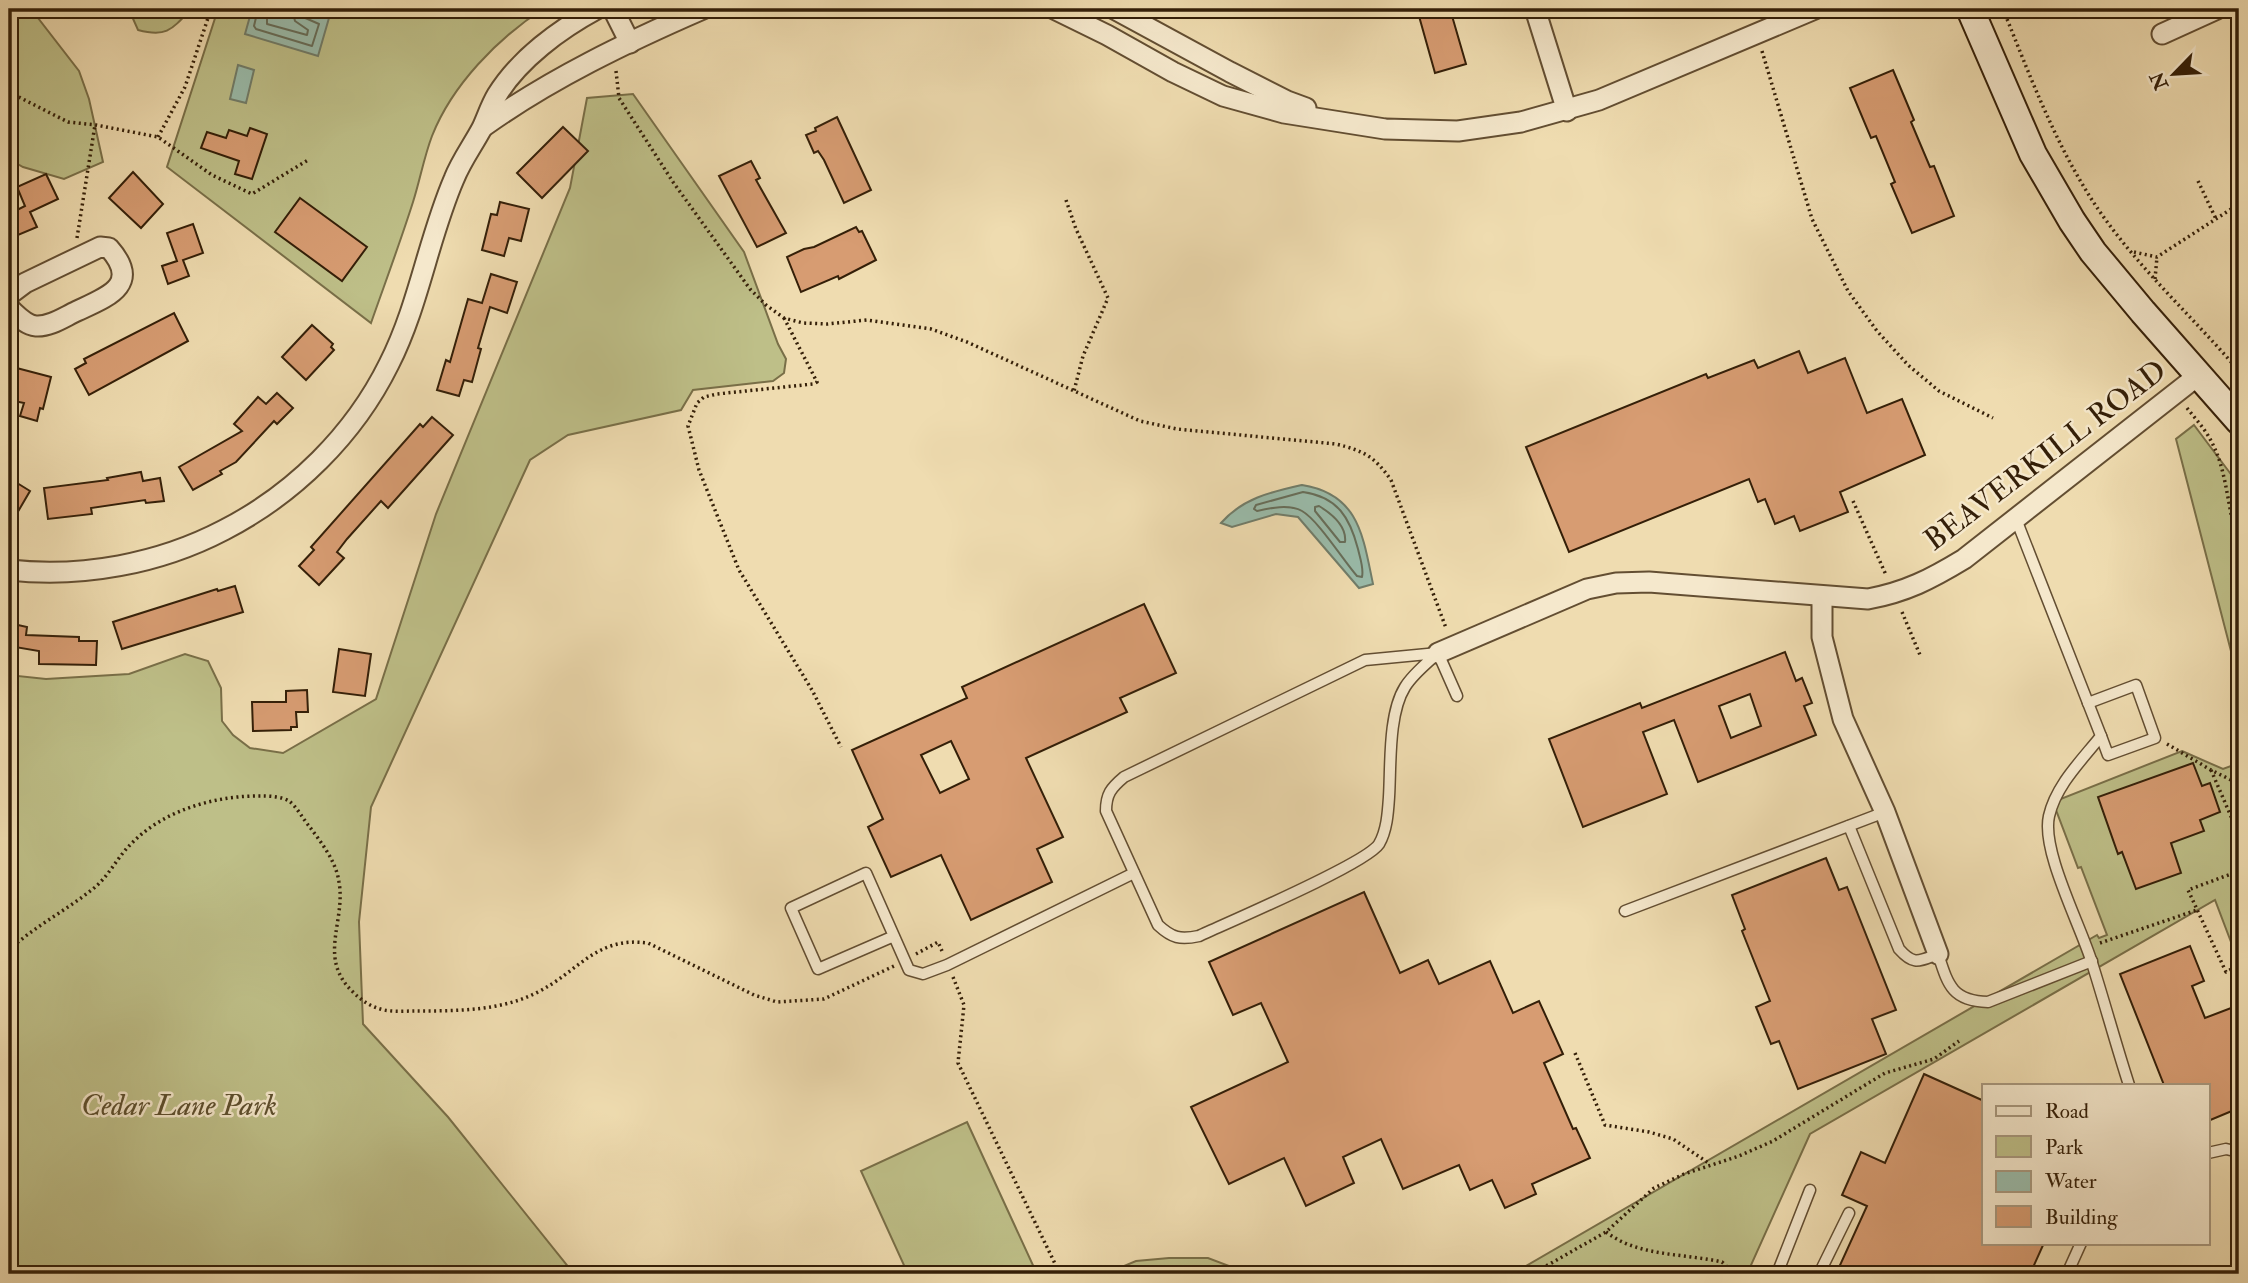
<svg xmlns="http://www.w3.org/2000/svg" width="2248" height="1283" font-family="'IM FELL Double Pica',serif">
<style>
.green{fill:#bebf88;stroke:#796f48;stroke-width:2}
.water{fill:#9abcab;stroke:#717d6a;stroke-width:2}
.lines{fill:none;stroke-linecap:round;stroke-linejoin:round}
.shore{stroke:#676e5a;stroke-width:2}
.building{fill:#d79c72;stroke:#341f08;stroke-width:2;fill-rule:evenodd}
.lane-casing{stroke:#634e32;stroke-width:13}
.street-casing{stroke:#634e32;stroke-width:23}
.secondary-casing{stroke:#341f08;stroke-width:30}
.path{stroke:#341f08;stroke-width:3.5;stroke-dasharray:2 3.5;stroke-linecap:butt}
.lane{stroke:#f5e8cc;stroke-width:10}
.street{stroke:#f5e8cc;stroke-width:19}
.secondary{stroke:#f5e8cc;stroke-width:26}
.labels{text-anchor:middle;stroke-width:5;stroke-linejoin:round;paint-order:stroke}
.street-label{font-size:30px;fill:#341f08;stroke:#f5e8cc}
.park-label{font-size:30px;font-style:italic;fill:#5d4f2e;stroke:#f5e8cc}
</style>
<rect width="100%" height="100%" fill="#efdcb0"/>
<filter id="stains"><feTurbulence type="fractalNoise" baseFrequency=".00286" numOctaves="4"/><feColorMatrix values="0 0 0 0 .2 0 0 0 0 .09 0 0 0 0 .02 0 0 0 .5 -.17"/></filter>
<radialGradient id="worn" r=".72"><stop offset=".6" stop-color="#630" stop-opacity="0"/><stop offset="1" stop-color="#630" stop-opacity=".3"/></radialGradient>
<g class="green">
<polygon points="9,9 31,9 79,71 89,99 103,162 64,179 23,167 9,159"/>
<path d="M131,9H188L189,11C171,31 165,37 138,30L130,12Z"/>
<path d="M218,9H543C498,38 452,85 432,136C424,157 420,180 413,202C400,243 385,283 371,323L167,167Z"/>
<polygon points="633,94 744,252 778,344 786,359 784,373 773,381 693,390 681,410 568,435 530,460 371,807 359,922 363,1024 448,1117 574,1274 9,1274 9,675 46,679 129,674 185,654 208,661 221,688 222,721 233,735 250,748 283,753 376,699 436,514 570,188 587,98"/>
<polygon points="2194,425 2239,485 2239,682 2176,439"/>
<polygon points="2182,751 2223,769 2239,763 2239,963 2215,900 1810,1134 1747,1274 1512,1274 2097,935 2099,938 2107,935 2081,867 2078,868 2053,802"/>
<polygon points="967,1122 1037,1274 908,1274 861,1171"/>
<polygon points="1169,1258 1208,1258 1250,1274 1105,1274 1136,1261"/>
</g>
<g class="water">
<polygon points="252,9 297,9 329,18 318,56 245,34"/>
<polygon points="238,65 254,70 246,103 230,99"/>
<path d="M1302,485C1359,494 1363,536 1373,584L1359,588L1298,517L1276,514L1232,527L1221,523C1243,498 1271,492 1302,485Z"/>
</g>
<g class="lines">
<g class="shore">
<polyline points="258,9 254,26 256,29 312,46 319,24 303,17 301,9"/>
<polyline points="267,9 267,24 307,35 308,30 295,21 292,9"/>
<path d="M1303,492C1338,497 1350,518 1358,549C1360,558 1364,568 1362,577L1357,576C1343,560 1318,520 1302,511C1289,504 1270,508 1257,511L1254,509L1256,505Z"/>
<path d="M1319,506C1332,514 1347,526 1345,542H1340L1315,511V507Z"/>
</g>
</g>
<g class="building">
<polygon points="1417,9 1450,9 1466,64 1435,73"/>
<polygon points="1893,70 1914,120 1911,122 1930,167 1934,166 1954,216 1912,233 1891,184 1895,182 1876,136 1871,138 1850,88"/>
<polygon points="837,117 871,190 844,203 824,160 818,151 814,153 806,135 816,131 815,128"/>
<polygon points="563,127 588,151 542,198 517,173"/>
<polygon points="250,128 267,134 252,179 235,174 239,161 201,148 207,132 226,138 229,130 247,136"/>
<polygon points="751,161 760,178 756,180 786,233 757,247 719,176"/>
<polygon points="133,172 163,204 141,228 109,198"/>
<polygon points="46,174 58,199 30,212 37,227 18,235 9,214 25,206 17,187"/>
<polygon points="300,198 367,247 342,281 275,232"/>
<polygon points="500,202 529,209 521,241 509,238 504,256 482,250 491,214 497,215"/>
<polygon points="193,224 203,253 183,260 189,276 168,284 162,266 177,261 167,233"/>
<polygon points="856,227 859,232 862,231 876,260 839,279 838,276 801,292 787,257 804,249 814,247"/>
<polygon points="491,274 517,282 507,313 490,307 478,348 481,349 472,382 464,380 459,396 437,390 446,360 450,362 468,299 482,303"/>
<polygon points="174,313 188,341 89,395 75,369 86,363 84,359"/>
<polygon points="312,325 333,344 331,347 334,350 306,380 282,357"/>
<polygon points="1799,351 1808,373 1845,358 1867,413 1902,399 1925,455 1840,492 1848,512 1800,531 1794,516 1775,524 1765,499 1758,502 1749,479 1569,552 1526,447 1706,374 1708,378 1754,360 1758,368"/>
<polygon points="9,366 51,377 43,409 40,408 37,421 20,416 24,403 9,400"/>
<polygon points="277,393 293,408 277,424 274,421 236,462 220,471 222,474 193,490 179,467 242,431 234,424 258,397 266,404"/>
<polygon points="432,417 453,435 388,508 381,501 347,539 337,552 344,558 319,585 299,566 314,550 311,547 420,424 423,427"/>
<polygon points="141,472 143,481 160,478 164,501 146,503 145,500 91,508 92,514 48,519 44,488 108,480 107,478"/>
<polygon points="9,478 30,491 9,527"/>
<polygon points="235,586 243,612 122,649 113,622 217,589 218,591"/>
<path d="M1144,604L1176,673L1120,698L1127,712L1026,758L1063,837L1037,849L1052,882L971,920L941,855L891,877L868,827L883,819L852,750L967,698L962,687ZM951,741L969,779L940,793L921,755Z"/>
<polygon points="9,623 27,627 26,635 79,637 79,641 97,641 96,665 39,664 39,651 9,646"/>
<polygon points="339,649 371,654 365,696 333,692"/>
<path d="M1785,652L1796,681L1802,678L1812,703L1804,706L1816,735L1698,782L1674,720L1643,732L1667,794L1583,827L1549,739L1640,703L1642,708ZM1750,694L1761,726L1731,738L1719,706Z"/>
<polygon points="307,690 308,712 296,712 297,727 291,727 291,730 253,731 252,702 286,702 286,691"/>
<polygon points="2193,763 2202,786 2210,783 2220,812 2200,820 2204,831 2171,843 2181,873 2136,889 2122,852 2118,854 2098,797"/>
<polygon points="1826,858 1839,890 1847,887 1896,1010 1872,1019 1886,1054 1798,1089 1779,1041 1771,1044 1756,1007 1770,1001 1742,931 1745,929 1732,895"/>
<polygon points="1364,892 1400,973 1428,960 1439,984 1490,961 1513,1013 1539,1001 1563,1054 1544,1063 1573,1129 1576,1128 1590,1158 1532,1184 1536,1194 1505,1208 1492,1180 1470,1190 1459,1165 1403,1189 1381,1139 1343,1157 1354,1183 1306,1206 1284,1158 1229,1184 1191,1107 1288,1062 1261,1003 1233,1015 1209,962"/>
<polygon points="2190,946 2204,981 2192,986 2205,1018 2239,1005 2239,1108 2208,1121 2208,1085 2164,1085 2120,974"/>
<polygon points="1924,1074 1984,1101 1984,1243 2044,1243 2030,1274 1836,1274 1867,1206 1842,1195 1861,1152 1885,1163"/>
</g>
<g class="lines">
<defs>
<g id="lane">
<path d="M2016,519L2101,736C2082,760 2056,785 2049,816C2041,851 2081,926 2092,963C2105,1004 2116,1045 2129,1085"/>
<path d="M1438,653C1426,664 1413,674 1405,687C1388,714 1391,766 1389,797C1388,812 1387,830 1379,844C1366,864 1229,922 1199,936C1180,940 1172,938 1158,925L1106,811C1106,794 1111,788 1124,777L1365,660Z"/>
<polyline points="1438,653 1457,696"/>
<polyline points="2088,703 2136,685 2155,738 2108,755 2101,736"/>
<path d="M1849,826L1899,949C1914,966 1919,961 1938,954C1948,985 1952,1001 1988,1002L2092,961"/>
<polyline points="1625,911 1885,812"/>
<polyline points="894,936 818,969 791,908 866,873 909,970 923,974 947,965 1134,873"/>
<polyline points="2208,1153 2226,1149 2239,1152"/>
<polyline points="1777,1274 1810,1190"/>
<polyline points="1819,1274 1849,1213"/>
<polyline points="2067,1274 2081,1243"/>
</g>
<g id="street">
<polyline points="613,9 630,43"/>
<polyline points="1054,9 1107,35 1173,72 1223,96 1284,113 1385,129 1458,131 1521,122 1599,100 1815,9"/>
<polyline points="1114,9 1230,72 1287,101 1306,108"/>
<polyline points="1535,9 1567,111"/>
<polyline points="2162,34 2217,9"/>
<path d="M483,127C550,79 627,42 703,9"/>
<path d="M9,295L25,283L100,247L109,248C142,285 107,297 77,311C64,317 50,327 36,326C25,325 17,315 9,308"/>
<path d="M9,570C82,578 159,564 224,530C294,494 354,435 389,364C419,305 428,239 454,179C461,161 473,145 482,128C487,117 491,105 497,95C519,59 560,29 597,9"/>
<polyline points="1822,597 1822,637 1843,719 1885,812 1938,954"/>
<path d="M1438,653L1587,589L1616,583L1649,582L1868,599C1906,592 1931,579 1964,559L2200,374"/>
</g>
<polyline id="secondary" points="1970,9 2033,154 2072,221 2093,252 2143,312 2239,421"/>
</defs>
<use href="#lane" class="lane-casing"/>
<use href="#street" class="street-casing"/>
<use href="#secondary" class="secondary-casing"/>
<g class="path">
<polyline points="1743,9 1748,18"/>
<path d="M2003,9C2030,76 2056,146 2096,206C2137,267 2192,316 2239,371"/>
<polyline points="1762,51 1812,219 1848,291 1877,331 1908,365 1939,391 1993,418"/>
<path d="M616,71L619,98L673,182L750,289L766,305L784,318L803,323L827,324L867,320L931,329L967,342L1140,421L1177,429L1336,444C1364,451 1374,456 1391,480L1446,628"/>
<polyline points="9,92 68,122 96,125 158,137 212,175 252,194 308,160"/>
<polyline points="158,137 185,87 211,9"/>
<polyline points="2198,181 2216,219"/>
<polyline points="1066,200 1076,229 1108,298 1083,356 1074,391"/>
<polyline points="77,238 95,125"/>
<polyline points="2134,252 2157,257 2239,204"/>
<polyline points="2155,279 2157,257"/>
<polyline points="784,318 817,382 813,384 717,394 704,397 697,403 688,426 699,470 739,570 812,690 841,747"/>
<path d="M2187,408C2195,418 2204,428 2210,439C2228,470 2227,511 2239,545"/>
<polyline points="1853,501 1886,575"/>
<polyline points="1902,612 1920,655"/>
<polyline points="2167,744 2211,770 2239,784"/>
<polyline points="2211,770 2233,821 2238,821 2239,824"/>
<polyline points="2239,871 2188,890 2226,972 2239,965"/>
<polyline points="2239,926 2239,939"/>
<polyline points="2100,943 2197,910"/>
<path d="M9,950C35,926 67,910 94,888C109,876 118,856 132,843C165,809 218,795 263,796C271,796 283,797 289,801C297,807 303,819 309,826C321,842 336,861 339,882C346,922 317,958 353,992C362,1001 371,1007 384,1010C394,1012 406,1011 416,1011C456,1011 500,1011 536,993C579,972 595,936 648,943L754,995L777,1002L824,999L894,966"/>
<polyline points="916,954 938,942 942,951"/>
<polyline points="953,977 964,1005 958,1063 1060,1274"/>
<polyline points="1575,1053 1605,1125 1649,1132 1673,1139 1710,1164"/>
<path d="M1606,1232C1639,1257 1683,1253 1722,1262L1728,1268L1730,1274"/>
<polyline points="1532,1274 1606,1232 1654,1188 1684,1174 1739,1156 1773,1141 1885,1073 1934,1059 1959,1041"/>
</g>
<use href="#lane" class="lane"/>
<use href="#street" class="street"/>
<use href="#secondary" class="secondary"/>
</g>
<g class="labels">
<g class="street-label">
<text transform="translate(2045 455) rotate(-37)" y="10">BEAVERKILL ROAD</text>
</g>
<g class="park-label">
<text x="179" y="1115">Cedar Lane Park</text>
</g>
</g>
<rect width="2248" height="1283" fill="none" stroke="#efdcb0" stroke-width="35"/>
<rect x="10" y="10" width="2227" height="1262" fill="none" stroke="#341f08" stroke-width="3.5"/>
<rect x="18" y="18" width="2213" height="1248" fill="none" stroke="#341f08" stroke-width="2"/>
<rect x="1982" y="1084" width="228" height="161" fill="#f5e8cc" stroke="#a8987e" stroke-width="2"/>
<rect x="1996" y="1106" width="35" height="10" fill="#f5e8cc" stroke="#a8987e" stroke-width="2"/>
<text x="2045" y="1118" font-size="21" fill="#341f08">Road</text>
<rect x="1996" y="1136" width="35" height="21" fill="#bebf88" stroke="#a8987e" stroke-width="2"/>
<text x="2045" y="1154" font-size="21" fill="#341f08">Park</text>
<rect x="1996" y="1171" width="35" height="21" fill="#9abcab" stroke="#a8987e" stroke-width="2"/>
<text x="2045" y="1188" font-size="21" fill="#341f08">Water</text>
<rect x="1996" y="1206" width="35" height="21" fill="#d79c72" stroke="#a8987e" stroke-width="2"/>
<text x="2045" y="1224" font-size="21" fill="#341f08">Building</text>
<g transform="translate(2174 74) rotate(245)" stroke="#f5e8cc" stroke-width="5" paint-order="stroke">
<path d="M0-5L12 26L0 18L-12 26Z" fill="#341f08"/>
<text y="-10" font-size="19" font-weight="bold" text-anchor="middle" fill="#341f08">N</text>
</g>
<rect width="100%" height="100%" filter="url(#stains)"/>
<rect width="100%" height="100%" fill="url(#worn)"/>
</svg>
